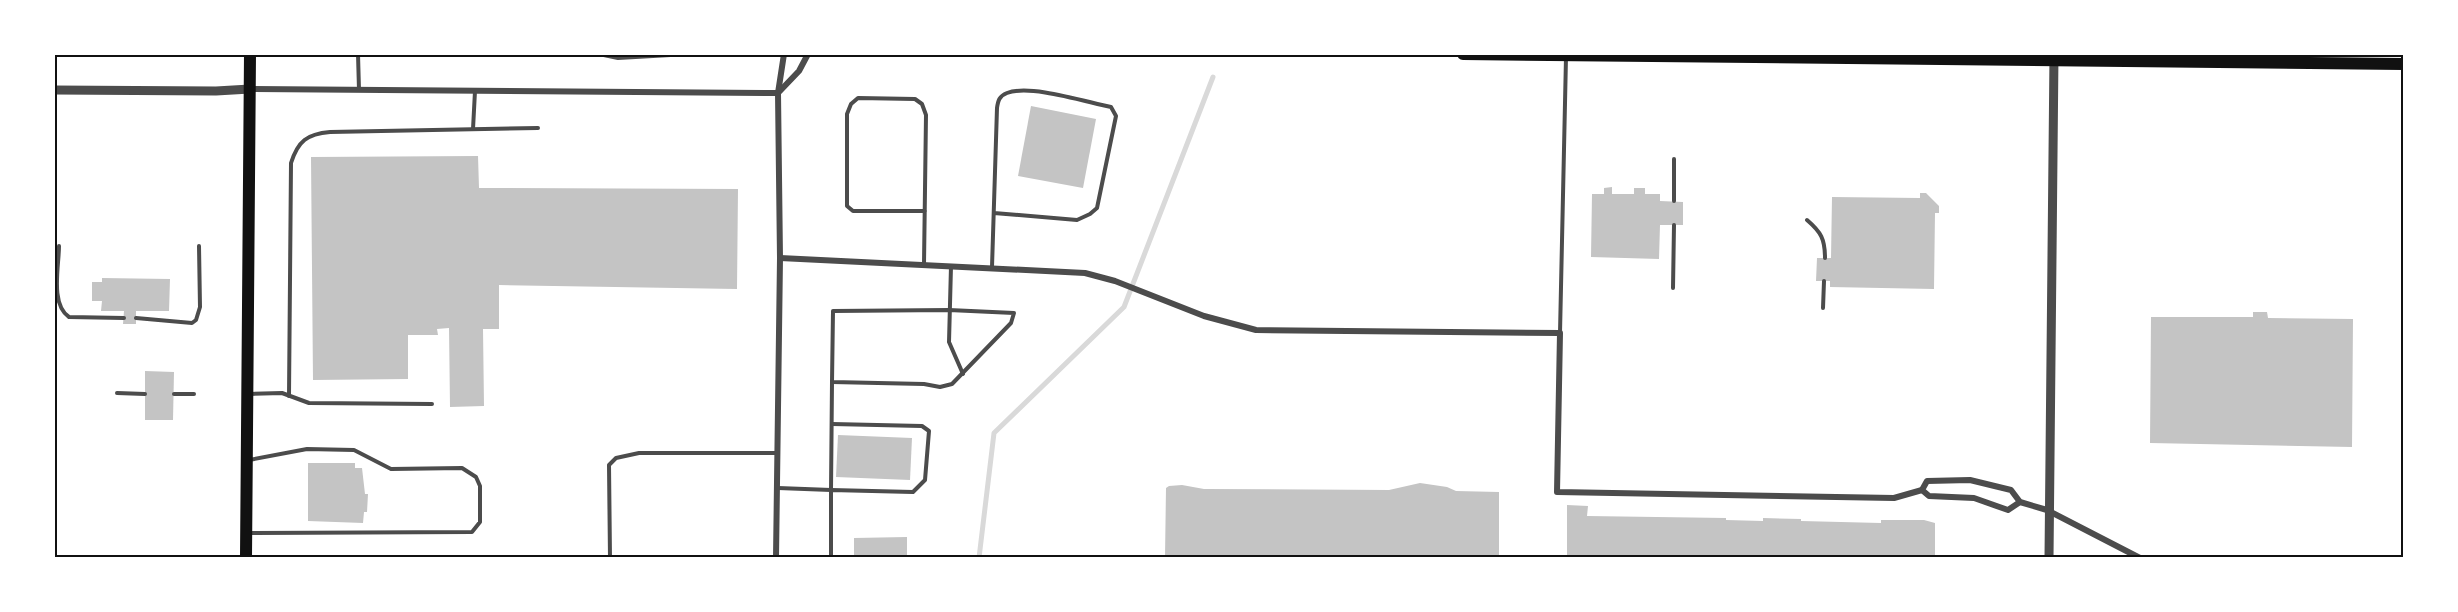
<svg xmlns="http://www.w3.org/2000/svg" width="2458" height="612" font-family="'IBM Plex Serif',serif">
<style>
.lines{fill:none;stroke-linecap:round;stroke-linejoin:round}
.stream{stroke:#d9d9d9;stroke-width:5}
.building{fill:#c4c4c4}
.service{stroke:#4c4c4c;stroke-width:4}
.minor{stroke:#4c4c4c;stroke-width:6}
.tertiary{stroke:#4c4c4c;stroke-width:9}
.primary{stroke:#111;stroke-width:12}
.trunk{stroke:#111;stroke-width:12}
.neatline{fill:none;stroke:#111;stroke-width:2}
</style>
<rect width="100%" height="100%" fill="#fff"/>
<g class="lines">
<polyline class="stream" points="979,558 994,433 1124,307 1213,77"/>
</g>
<g class="building">
<polygon points="1031,106 1096,119 1083,188 1018,176"/>
<polygon points="478,156 479,188 738,189 737,289 499,285 499,329 483,329 484,406 450,407 449,328 437,329 438,335 408,335 408,379 313,380 311,157"/>
<polygon points="1612,187 1612,194 1634,194 1634,188 1645,188 1645,194 1660,194 1660,201 1683,202 1683,225 1660,225 1659,259 1591,257 1592,194 1604,194 1604,188"/>
<polygon points="1920,193 1926,193 1939,206 1939,213 1935,213 1934,289 1830,287 1830,281 1816,281 1817,258 1831,258 1832,197 1920,198"/>
<polygon points="102,278 170,279 169,311 136,311 136,324 123,324 124,311 101,311 102,301 92,301 92,282 102,282"/>
<polygon points="2253,312 2267,312 2268,318 2353,319 2352,447 2150,443 2151,317 2253,317"/>
<polygon points="145,371 174,372 173,420 145,420"/>
<polygon points="838,435 912,438 910,480 836,477"/>
<polygon points="308,463 355,463 355,468 362,468 365,494 368,494 367,512 364,512 363,523 308,521"/>
<polygon points="1420,483 1447,487 1456,491 1499,492 1499,558 1165,558 1166,488 1169,486 1182,485 1204,489 1389,490"/>
<polygon points="1567,505 1588,506 1587,516 1726,518 1726,520 1763,521 1763,518 1801,519 1801,521 1881,523 1881,520 1924,520 1935,523 1935,558 1567,558"/>
<polygon points="907,537 907,558 854,558 854,538"/>
</g>
<g class="lines">
<g class="service">
<polyline points="358,54 359,90"/>
<polyline points="599,54 618,58 688,54"/>
<polyline points="473,129 475,91"/>
<polyline points="1674,201 1674,159"/>
<path d="M1807,220C1821,232 1825,239 1825,258"/>
<path d="M59,246C59,266 50,304 69,317L124,318"/>
<polyline points="924,264 926,115 922,104 915,99 858,98 851,104 847,114 847,206 853,211 925,211"/>
<polyline points="951,266 949,342 963,374"/>
<path d="M992,267L997,108C998,101 999,96 1007,93C1030,84 1086,102 1111,107L1116,116L1097,208L1090,214L1077,220L994,213"/>
<polyline points="1673,288 1674,225"/>
<polyline points="1823,308 1824,281"/>
<polygon points="949,310 1014,313 1011,323 952,384 940,387 924,384 832,382 833,311"/>
<polyline points="136,318 192,323 196,320 200,307 199,246"/>
<polyline points="1560,333 1566,57"/>
<polyline points="117,393 145,394"/>
<polyline points="174,394 194,394"/>
<polyline points="248,394 282,393 309,403 432,404"/>
<path d="M289,396L291,163C298,141 307,134 330,132L538,128"/>
<polyline points="249,460 307,449 354,450 391,469 462,468 476,477 480,486 480,522 472,532 250,533"/>
<polyline points="778,488 831,490 832,382"/>
<polyline points="610,558 609,465 616,458 639,453 777,453"/>
<polyline points="831,558 831,490 913,492 925,480 929,431 922,426 832,424"/>
</g>
<g class="minor">
<polyline points="250,89 778,93"/>
<polyline points="778,93 799,71 808,54"/>
<polyline points="780,258 1085,273 1115,281 1204,316 1256,330 1560,333 1557,492 1894,498 1922,490"/>
<polyline points="2020,502 2008,510 1974,498 1929,496 1922,490 1927,481 1970,480 2011,490 2020,502 2047,510 2140,558"/>
<polyline points="776,558 780,258 778,93 784,54"/>
</g>
<g class="tertiary">
<polyline points="54,90 216,91 250,89"/>
<polyline points="2049,558 2054,54"/>
</g>
<polyline class="primary" points="246,558 250,54"/>
<polyline class="trunk" points="1463,54 2404,64"/>
</g>
<rect width="2458" height="612" fill="none" stroke="#ffffff" stroke-width="111"/>
<rect x="56" y="56" width="2346" height="500" class="neatline"/>
</svg>
